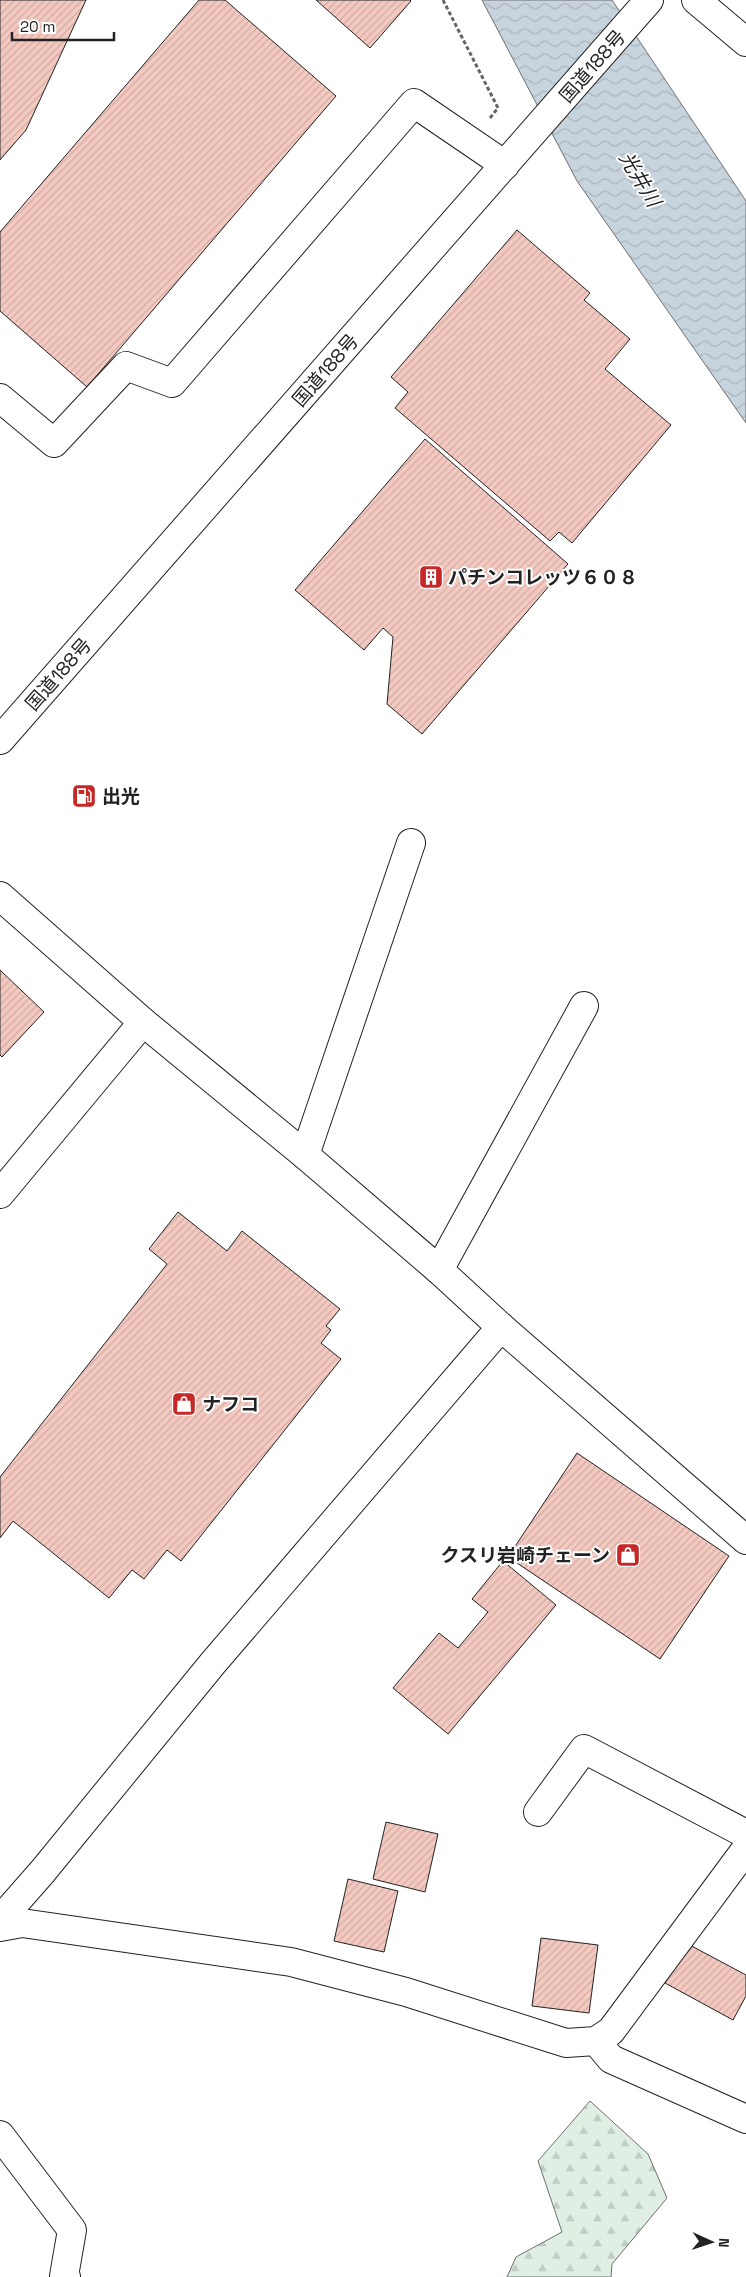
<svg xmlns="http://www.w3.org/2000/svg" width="746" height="2277" font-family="'Space Grotesk','Noto Sans JP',sans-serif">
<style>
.forest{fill:url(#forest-firs);stroke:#6f6f6f}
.water{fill:url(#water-waves);stroke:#6f6f6f}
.building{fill:url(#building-hatch);stroke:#222}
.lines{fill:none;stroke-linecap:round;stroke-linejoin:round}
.minor-casing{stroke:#222;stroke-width:30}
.highway-casing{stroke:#222;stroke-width:30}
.path{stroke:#646464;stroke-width:3;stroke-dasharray:4 2.5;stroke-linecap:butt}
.minor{stroke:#fff;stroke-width:28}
.highway{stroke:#fff;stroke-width:28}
.labels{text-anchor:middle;stroke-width:4;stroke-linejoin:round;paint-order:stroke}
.street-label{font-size:19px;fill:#222;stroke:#fff}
.poi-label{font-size:19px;font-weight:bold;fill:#222;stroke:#fff;text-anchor:start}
.water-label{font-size:20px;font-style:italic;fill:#222;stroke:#fff}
</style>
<defs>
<pattern id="forest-firs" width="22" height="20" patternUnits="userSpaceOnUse" patternTransform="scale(1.25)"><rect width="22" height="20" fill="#e0efe3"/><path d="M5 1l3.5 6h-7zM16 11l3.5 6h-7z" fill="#c0cdc2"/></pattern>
<pattern id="water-waves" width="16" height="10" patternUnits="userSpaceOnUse" patternTransform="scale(1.25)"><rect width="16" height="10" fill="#c7d3dd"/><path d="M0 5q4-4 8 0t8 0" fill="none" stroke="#abb5bd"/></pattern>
<pattern id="building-hatch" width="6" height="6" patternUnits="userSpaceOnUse" patternTransform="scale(1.25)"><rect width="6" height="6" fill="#f3c9c0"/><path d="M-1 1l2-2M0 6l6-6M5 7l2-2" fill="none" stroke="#d0aca5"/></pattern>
</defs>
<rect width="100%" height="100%" fill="#fff"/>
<polygon class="forest" points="590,2101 648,2154 667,2198 612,2264 611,2277 507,2277 516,2257 562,2232 538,2161"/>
<polygon class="water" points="482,0 612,0 746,201 746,423 577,181"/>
<g class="building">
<polygon points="0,0 86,0 26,130 0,160"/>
<polygon points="199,0 225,0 336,96 87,387 0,311 0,232"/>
<polygon points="316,0 410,0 411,1 370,48"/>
<polygon points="517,230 590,293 584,300 630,339 605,369 671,425 572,543 559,532 550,541 395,408 408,392 391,377"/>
<polygon points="425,439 568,564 422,734 387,704 393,637 383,628 364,650 295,590"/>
<polygon points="0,970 44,1012 2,1057 0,1055"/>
<polygon points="178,1212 227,1251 242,1231 340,1309 326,1326 331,1330 321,1343 341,1359 181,1561 167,1550 144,1579 132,1570 109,1598 13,1521 0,1538 0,1477 167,1264 149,1249"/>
<polygon points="577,1453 729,1556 660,1659 508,1557"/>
<polygon points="503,1561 556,1605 448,1734 393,1688 439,1633 458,1648 488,1612 472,1599"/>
<polygon points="386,1822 438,1834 425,1892 373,1879"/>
<polygon points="348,1879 398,1891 384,1952 334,1941"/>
<polygon points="541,1938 598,1945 589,2013 532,2006"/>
<polygon points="686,1943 746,1975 746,1996 733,2020 665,1983"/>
</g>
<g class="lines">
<defs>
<g id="minor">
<polyline points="696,0 746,42"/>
<polyline points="0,398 54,443 126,366 172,383 414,103 505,165"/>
<polyline points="0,896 143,1022 305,1155 439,1270 501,1327 746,1540"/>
<polyline points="305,1155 411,843"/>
<polyline points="0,1194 143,1022"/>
<polyline points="439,1270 584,1006"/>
<polyline points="538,1812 584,1749 746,1834"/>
<polyline points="0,1920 43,1871 213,1663 501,1327"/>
<polyline points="0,1927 22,1923 291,1962 406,1992 566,2043 596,2041 611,2031 746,1849"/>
<polyline points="596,2041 611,2059 746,2119"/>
<polyline points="0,2135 72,2230 64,2276 66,2277"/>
</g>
<polyline id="highway" points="0,740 649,0"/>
</defs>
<use href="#minor" class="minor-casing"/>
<use href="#highway" class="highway-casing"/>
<polyline class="path" points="443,0 498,108 490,118"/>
<use href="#minor" class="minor"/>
<use href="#highway" class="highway"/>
</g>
<defs>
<symbol id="building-square" viewBox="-11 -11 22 22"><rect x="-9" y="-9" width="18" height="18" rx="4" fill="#c62828" stroke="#fff"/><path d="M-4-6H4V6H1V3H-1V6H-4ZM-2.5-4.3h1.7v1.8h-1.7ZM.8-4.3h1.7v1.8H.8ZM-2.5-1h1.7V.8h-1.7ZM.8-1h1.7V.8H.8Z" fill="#fff"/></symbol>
<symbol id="fuel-square" viewBox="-11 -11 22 22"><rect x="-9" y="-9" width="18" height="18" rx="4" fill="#c62828" stroke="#fff"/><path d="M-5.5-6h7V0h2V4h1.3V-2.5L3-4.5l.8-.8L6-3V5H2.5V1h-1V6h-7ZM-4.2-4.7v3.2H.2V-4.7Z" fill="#fff"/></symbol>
<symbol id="shop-square" viewBox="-11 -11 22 22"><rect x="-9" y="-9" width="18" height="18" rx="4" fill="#c62828" stroke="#fff"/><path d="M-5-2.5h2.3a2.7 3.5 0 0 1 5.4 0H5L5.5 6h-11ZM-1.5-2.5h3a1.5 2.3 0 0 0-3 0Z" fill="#fff"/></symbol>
</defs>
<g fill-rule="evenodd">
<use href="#building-square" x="417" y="563" width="28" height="28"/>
<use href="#fuel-square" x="70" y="782" width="28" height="28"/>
<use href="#shop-square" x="170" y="1390" width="28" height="28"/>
<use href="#shop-square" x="614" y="1541" width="28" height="28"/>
</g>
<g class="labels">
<g class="street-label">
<text transform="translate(592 66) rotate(-49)" y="7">国道188号</text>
<text transform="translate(325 370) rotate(-49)" y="7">国道188号</text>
<text transform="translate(58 674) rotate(-49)" y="7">国道188号</text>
</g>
<g class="poi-label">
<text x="448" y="584">パチンコレッツ６０８</text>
<text x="102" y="803">出光</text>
<text x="202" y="1411">ナフコ</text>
<text x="610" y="1562" text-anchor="end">クスリ岩崎チェーン</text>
</g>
<g class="water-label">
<text transform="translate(640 179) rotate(59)" y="7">光井川</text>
</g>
</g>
<g transform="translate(711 2242) rotate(93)" stroke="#ffffff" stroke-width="4" paint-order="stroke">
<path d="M0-4L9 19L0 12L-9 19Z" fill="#222222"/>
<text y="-8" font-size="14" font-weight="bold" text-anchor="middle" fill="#222222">N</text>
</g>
<path d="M12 32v8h102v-8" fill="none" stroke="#222222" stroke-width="2.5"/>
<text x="20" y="32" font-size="15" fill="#222222" stroke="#ffffff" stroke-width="4" paint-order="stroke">20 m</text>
</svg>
